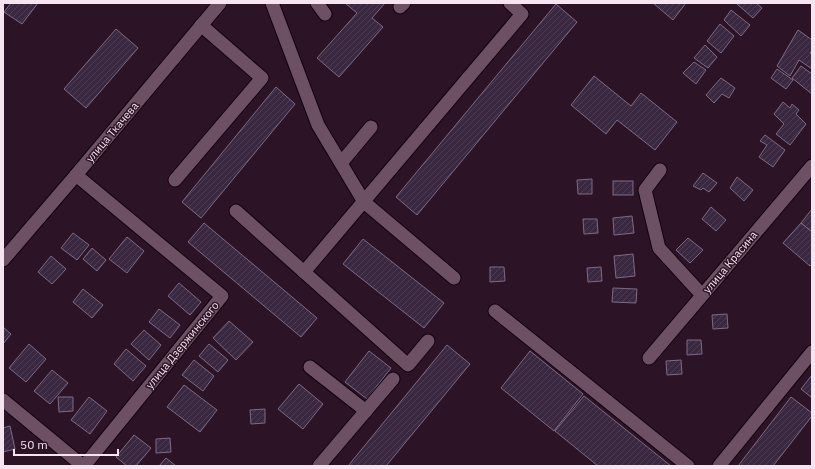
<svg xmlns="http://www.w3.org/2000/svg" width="815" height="469" font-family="'IBM Plex Sans',sans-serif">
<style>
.building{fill:url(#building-hatch);stroke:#7f6a86}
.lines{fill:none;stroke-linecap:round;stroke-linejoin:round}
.minor-casing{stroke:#13010f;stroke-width:15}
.minor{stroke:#6d5064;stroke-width:13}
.labels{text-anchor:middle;stroke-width:3;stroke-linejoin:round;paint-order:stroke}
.street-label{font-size:11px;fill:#f6e5f1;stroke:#2c1426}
</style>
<defs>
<pattern id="building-hatch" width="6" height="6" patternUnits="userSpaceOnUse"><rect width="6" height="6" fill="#3a2841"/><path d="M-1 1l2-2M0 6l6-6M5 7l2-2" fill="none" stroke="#4d3d54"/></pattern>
</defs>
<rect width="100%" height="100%" fill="#2c1426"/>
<g class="building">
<polygon points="11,3 38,3 22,24 4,12"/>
<polygon points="345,3 385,3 372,18 383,27 339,77 317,58 357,13"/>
<polygon points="653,3 686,3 673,20"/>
<polygon points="737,3 756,3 762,8 753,18 737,4"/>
<polygon points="556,4 577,22 417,215 396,197"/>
<polygon points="731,10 750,25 741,36 724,20"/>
<polygon points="720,24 734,36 721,53 707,41"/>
<polygon points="116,29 138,48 86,108 64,89"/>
<polygon points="798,30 812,40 812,50 810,53 812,54 812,69 799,60 790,76 777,66"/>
<polygon points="705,45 717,57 708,68 694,58"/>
<polygon points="694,62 706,70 696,84 683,73"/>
<polygon points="801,66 812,74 812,94 792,78"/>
<polygon points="777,69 793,80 786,89 771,78"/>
<polygon points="594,76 631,106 641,93 677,122 655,150 617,120 606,134 571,105"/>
<polygon points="721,78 735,88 729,98 722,94 714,103 706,95"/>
<polygon points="276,87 295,104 201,218 182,202"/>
<polygon points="783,102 790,108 792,104 799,110 796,114 806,124 790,145 776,134 784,124 774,114"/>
<polygon points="765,135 785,150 773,167 759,157 767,145 760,141"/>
<polygon points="703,173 717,183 709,192 703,188 701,190 693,186"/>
<polygon points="737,177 753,190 744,201 730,188"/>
<polygon points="592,179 592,194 578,194 577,180"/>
<rect x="613" y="181" width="20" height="14"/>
<polygon points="711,207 726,220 716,231 702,219"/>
<polygon points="812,209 812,232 801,223"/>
<polygon points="632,216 634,233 614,235 613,218"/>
<polygon points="583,219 597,219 598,233 584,234"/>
<polygon points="204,223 317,318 301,337 188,242"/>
<polygon points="801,223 812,232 812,264 810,266 783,243"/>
<polygon points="73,233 89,245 77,260 61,248"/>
<polygon points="127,237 144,251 127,273 109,259"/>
<polygon points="688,238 703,250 690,263 676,250"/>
<polygon points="363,239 444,303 424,328 343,264"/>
<polygon points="92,248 106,260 97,271 83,259"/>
<polygon points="633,254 635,276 616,278 614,256"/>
<polygon points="51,256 66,269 52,284 38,272"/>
<polygon points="490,267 504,267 505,281 490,282"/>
<polygon points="601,267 602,281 588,282 587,268"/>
<polygon points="179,283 201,302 190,315 168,296"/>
<polygon points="613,288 637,289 636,303 612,302"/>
<polygon points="83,289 103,305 92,318 73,302"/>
<polygon points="159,309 180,325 170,338 149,322"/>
<polygon points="727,314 728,328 713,329 712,315"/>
<polygon points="229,321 253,342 236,360 213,338"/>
<polygon points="3,327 11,334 3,344"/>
<polygon points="144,330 161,345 149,360 131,344"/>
<polygon points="687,340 701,340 702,354 687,355"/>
<polygon points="29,344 46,359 26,382 9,368"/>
<polygon points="209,344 228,360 218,372 199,356"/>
<polygon points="447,345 470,364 386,466 348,466"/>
<polygon points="126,349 146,366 133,381 114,364"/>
<polygon points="369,351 391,368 367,399 345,382"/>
<polygon points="530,351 583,394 554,431 501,388"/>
<polygon points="194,360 214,376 203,391 182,375"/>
<polygon points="681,360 682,374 667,375 666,361"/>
<polygon points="52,370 68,383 50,404 34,391"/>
<polygon points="812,375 812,398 801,389"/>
<polygon points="299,384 323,404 303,429 278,409"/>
<polygon points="184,385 217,410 200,432 167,407"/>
<polygon points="584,396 671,466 598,466 555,431"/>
<polygon points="58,397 73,397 73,411 59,412"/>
<polygon points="89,397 107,411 90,434 71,420"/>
<polygon points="791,397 812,413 812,416 773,466 738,466"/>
<polygon points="265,409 265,423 251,424 250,410"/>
<polygon points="10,426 15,449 3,452 3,428"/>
<polygon points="134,435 151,448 136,466 127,466 116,457"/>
<polygon points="170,438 171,452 156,453 156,439"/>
<polygon points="166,458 176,466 159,466"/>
</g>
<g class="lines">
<defs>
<g id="minor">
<polyline points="272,3 318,125 364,202 454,278"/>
<polyline points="317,3 325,14"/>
<polyline points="400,7 404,3"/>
<polyline points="341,163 371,127"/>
<polyline points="660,170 645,190 659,248 702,295"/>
<polyline points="76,175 222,296 84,466"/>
<polyline points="175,180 262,78 201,25"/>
<polyline points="236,211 304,272 522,14 510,3"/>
<polyline points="3,260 76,175 220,3"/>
<polyline points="304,272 408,365 428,341"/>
<polyline points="495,311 688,466"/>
<polyline points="649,358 812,166"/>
<polyline points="310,367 366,411"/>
<polyline points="3,400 83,466"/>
<polyline points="319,466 393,379"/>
<polyline points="719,466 812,352"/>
</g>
</defs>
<use href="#minor" class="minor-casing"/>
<use href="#minor" class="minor"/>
</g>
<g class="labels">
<g class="street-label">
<text transform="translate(112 132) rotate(-50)" y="4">улица Ткачева</text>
<text transform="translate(730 262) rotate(-50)" y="4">улица Красина</text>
<text transform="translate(182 345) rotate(-51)" y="4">улица Дзержинского</text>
</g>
</g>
<rect width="815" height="469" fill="none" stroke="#f6e5f1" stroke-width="8"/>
<path d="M14 449v6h104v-6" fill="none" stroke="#f6e5f1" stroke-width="2"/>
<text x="20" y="449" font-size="12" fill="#f6e5f1" stroke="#2c1426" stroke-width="3" paint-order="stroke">50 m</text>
</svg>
